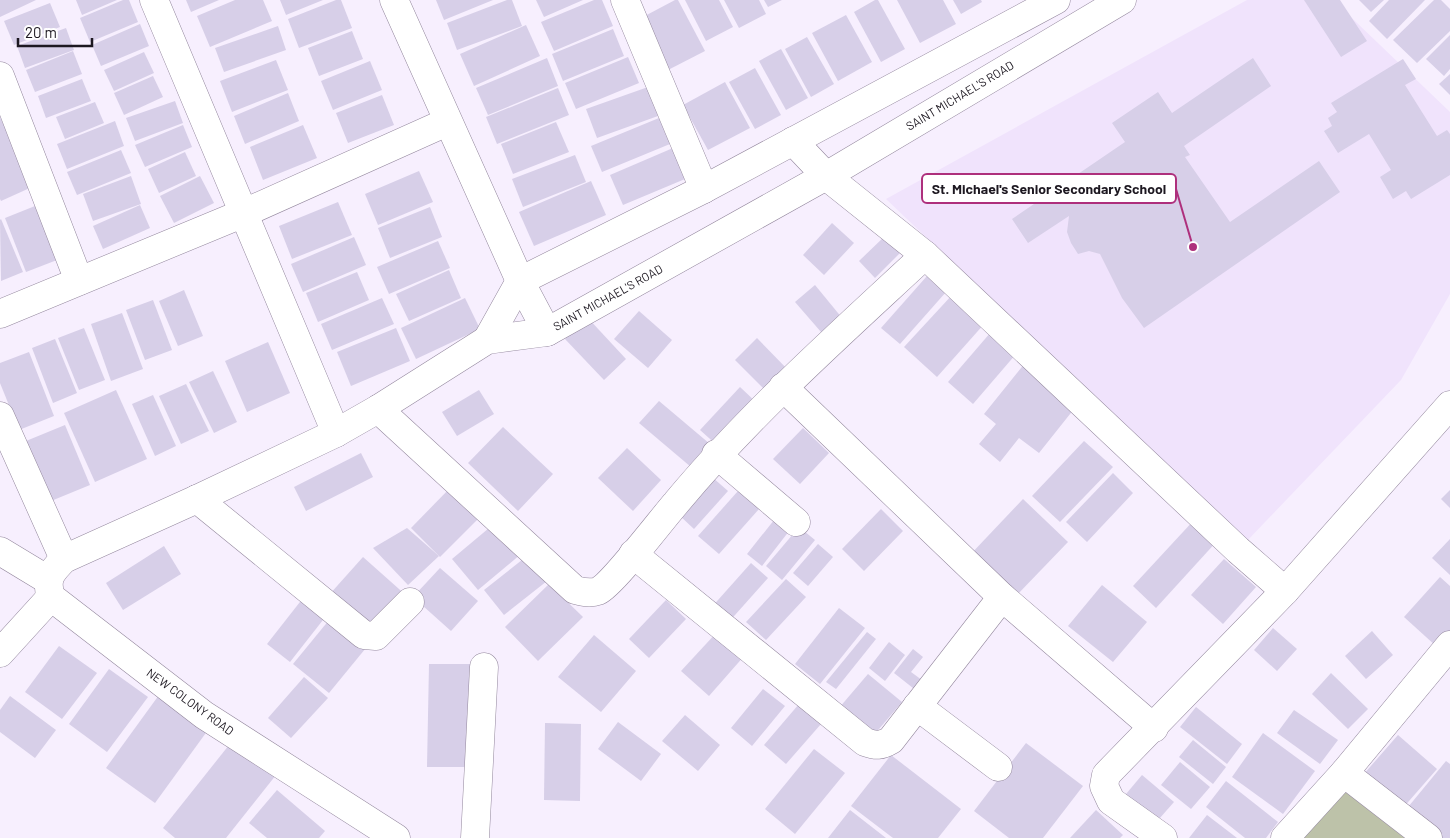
<svg xmlns="http://www.w3.org/2000/svg" width="1450" height="838" font-family="Barlow,sans-serif">
<style>
.built{fill:#f0e3fc}
.green{fill:#bdc2a9}
.building{fill:#d7cfe8}
.lines{fill:none;stroke-linecap:round;stroke-linejoin:round}
.minor-casing{stroke:#93879d;stroke-width:29}
.minor{stroke:#fff;stroke-width:28}
.labels{text-anchor:middle;stroke-width:5;stroke-linejoin:round;paint-order:stroke}
.street-label{font-size:12px;fill:#1d1821;stroke:#fff}
.leader{fill:none;stroke:#ae2f7c;stroke-width:2}
.callout-dot{fill:#ae2f7c;stroke:#fff;stroke-width:2}
.callout{fill:#fff;stroke:#ae2f7c;stroke-width:2}
.callout-label{font-size:14px;text-anchor:middle;font-weight:bold;fill:#1d1821}
</style>
<rect width="100%" height="100%" fill="#f7effe"/>
<polygon class="built" points="1247,0 1333,0 1450,112 1450,294 1401,380 1246,542 886,199"/>
<polygon class="green" points="1339,787 1405,838 1293,838"/>
<g class="building">
<polygon points="0,0 36,0 0,17"/>
<polygon points="76,0 117,0 82,15"/>
<polygon points="123,0 129,0 138,22 90,42 80,18"/>
<polygon points="186,0 219,0 191,12"/>
<polygon points="235,0 263,0 272,21 210,47 197,16"/>
<polygon points="280,0 323,0 286,15"/>
<polygon points="336,0 341,0 352,28 299,48 288,19"/>
<polygon points="436,0 493,0 444,20"/>
<polygon points="507,0 512,0 522,26 457,50 447,23"/>
<polygon points="536,0 583,0 544,17"/>
<polygon points="594,0 602,0 613,26 554,51 541,22"/>
<polygon points="675,0 678,0 705,51 668,70 641,18"/>
<polygon points="685,0 719,0 733,27 706,41"/>
<polygon points="724,0 759,0 766,14 739,28"/>
<polygon points="764,0 782,0 768,7"/>
<polygon points="875,0 878,0 905,49 881,62 854,12"/>
<polygon points="897,0 943,0 956,24 920,43"/>
<polygon points="953,0 981,0 982,2 961,14"/>
<polygon points="1304,0 1340,0 1367,41 1341,57"/>
<polygon points="1359,0 1384,0 1371,12"/>
<polygon points="1389,0 1425,0 1387,39 1369,21"/>
<polygon points="1434,0 1441,0 1450,9 1450,31 1417,63 1393,40"/>
<polygon points="50,3 60,27 14,45 4,21"/>
<polygon points="846,15 872,62 838,81 812,33"/>
<polygon points="140,24 149,46 101,66 92,45"/>
<polygon points="526,25 540,56 474,86 460,54"/>
<polygon points="278,26 286,50 224,72 215,48"/>
<polygon points="66,28 74,50 25,68 17,46"/>
<polygon points="613,29 624,56 563,81 552,54"/>
<polygon points="352,31 363,59 319,76 308,48"/>
<polygon points="1450,35 1450,69 1444,76 1426,59"/>
<polygon points="807,37 834,84 811,97 785,49"/>
<polygon points="781,49 808,98 786,110 759,61"/>
<polygon points="73,51 82,74 35,92 26,70"/>
<polygon points="144,52 154,73 114,91 104,70"/>
<polygon points="628,57 639,83 576,109 565,83"/>
<polygon points="547,58 558,86 488,115 476,88"/>
<polygon points="1253,58 1271,86 1184,146 1190,155 1185,157 1230,222 1319,161 1340,192 1144,328 1122,298 1100,254 1089,251 1078,254 1071,243 1067,232 1069,216 1028,243 1012,219 1125,142 1112,123 1158,92 1172,113"/>
<polygon points="1403,59 1416,79 1405,85 1437,136 1447,130 1450,134 1450,175 1411,199 1406,191 1393,199 1380,177 1391,170 1369,134 1338,153 1324,131 1332,126 1328,118 1337,112 1331,103"/>
<polygon points="276,60 288,90 232,112 220,81"/>
<polygon points="370,61 382,90 333,110 321,81"/>
<polygon points="755,68 781,115 755,129 729,82"/>
<polygon points="1450,74 1450,95 1439,84"/>
<polygon points="153,76 163,97 124,115 114,93"/>
<polygon points="82,79 91,101 46,118 38,96"/>
<polygon points="725,82 750,128 708,150 683,105"/>
<polygon points="648,87 658,116 597,138 586,109"/>
<polygon points="558,88 569,115 497,144 486,117"/>
<polygon points="288,93 299,121 245,144 234,116"/>
<polygon points="382,95 394,125 348,143 336,113"/>
<polygon points="175,101 183,123 135,141 126,118"/>
<polygon points="95,102 104,123 65,139 56,117"/>
<polygon points="0,117 32,187 1,201 0,199"/>
<polygon points="659,118 670,144 602,172 591,146"/>
<polygon points="115,121 124,146 67,169 57,144"/>
<polygon points="556,122 569,152 513,174 501,144"/>
<polygon points="183,125 192,147 145,167 135,145"/>
<polygon points="303,125 317,158 263,180 250,147"/>
<polygon points="673,148 685,179 623,205 610,175"/>
<polygon points="121,150 131,173 77,195 67,172"/>
<polygon points="185,152 196,176 159,193 148,169"/>
<polygon points="575,155 586,182 523,207 512,179"/>
<polygon points="419,171 433,202 378,225 365,194"/>
<polygon points="131,176 141,204 93,221 83,194"/>
<polygon points="200,176 214,203 174,223 160,196"/>
<polygon points="591,181 606,215 534,246 519,212"/>
<polygon points="338,202 352,235 292,259 279,226"/>
<polygon points="140,205 150,228 103,249 93,226"/>
<polygon points="35,206 57,260 26,272 5,218"/>
<polygon points="430,207 442,237 390,258 378,228"/>
<polygon points="1,219 23,272 1,281 0,220"/>
<polygon points="832,223 854,243 824,275 803,255"/>
<polygon points="885,236 901,252 875,278 859,261"/>
<polygon points="354,237 366,265 303,292 291,264"/>
<polygon points="438,241 450,268 389,294 377,267"/>
<polygon points="449,270 461,298 409,321 396,294"/>
<polygon points="357,272 369,300 318,322 306,293"/>
<polygon points="927,276 946,292 900,344 881,328"/>
<polygon points="815,285 847,324 828,340 795,302"/>
<polygon points="184,290 203,336 178,346 159,301"/>
<polygon points="953,294 985,323 937,377 904,347"/>
<polygon points="382,298 394,324 332,350 321,324"/>
<polygon points="465,298 480,329 416,359 401,328"/>
<polygon points="153,300 172,350 145,360 126,310"/>
<polygon points="639,311 672,340 648,368 614,339"/>
<polygon points="122,313 143,369 111,381 91,324"/>
<polygon points="587,317 626,359 604,380 565,339"/>
<polygon points="84,328 105,380 79,390 58,338"/>
<polygon points="396,328 410,361 351,386 337,352"/>
<polygon points="991,332 1016,354 973,404 948,382"/>
<polygon points="757,338 792,374 770,395 735,360"/>
<polygon points="55,339 77,393 53,403 32,348"/>
<polygon points="268,342 290,393 247,412 225,361"/>
<polygon points="29,352 54,416 19,430 0,383 0,363"/>
<polygon points="1025,363 1078,404 1039,453 1019,438 1000,462 979,444 996,424 984,414"/>
<polygon points="213,371 237,422 214,433 189,382"/>
<polygon points="186,384 209,431 181,444 159,396"/>
<polygon points="740,387 758,404 719,447 700,430"/>
<polygon points="116,390 147,459 95,482 64,413"/>
<polygon points="479,390 494,414 457,436 442,412"/>
<polygon points="153,395 176,446 155,456 132,404"/>
<polygon points="659,401 710,444 691,467 639,423"/>
<polygon points="65,425 90,485 51,501 26,441"/>
<polygon points="503,427 553,474 518,511 468,463"/>
<polygon points="803,428 829,453 800,484 773,459"/>
<polygon points="1084,441 1113,467 1060,522 1032,496"/>
<polygon points="627,448 661,480 633,511 598,478"/>
<polygon points="361,453 373,477 306,511 294,487"/>
<polygon points="1113,473 1133,493 1087,542 1066,522"/>
<polygon points="712,477 728,491 694,529 679,515"/>
<polygon points="451,487 481,516 440,557 411,528"/>
<polygon points="1450,490 1450,508 1441,499"/>
<polygon points="738,491 759,509 719,554 698,536"/>
<polygon points="1023,499 1068,542 1013,599 969,556"/>
<polygon points="881,509 903,531 864,571 842,549"/>
<polygon points="778,515 793,526 762,566 747,554"/>
<polygon points="1195,519 1218,540 1156,608 1133,586"/>
<polygon points="495,523 521,554 478,590 452,559"/>
<polygon points="799,527 815,540 782,580 766,566"/>
<polygon points="407,528 439,556 408,585 373,548"/>
<polygon points="1450,539 1450,575 1432,558"/>
<polygon points="818,544 833,557 808,586 793,573"/>
<polygon points="164,546 181,574 123,610 106,583"/>
<polygon points="527,556 547,581 504,615 484,590"/>
<polygon points="363,557 408,597 374,635 329,595"/>
<polygon points="1224,559 1256,587 1223,624 1191,595"/>
<polygon points="751,563 768,578 727,624 710,609"/>
<polygon points="440,568 478,601 451,631 413,597"/>
<polygon points="1440,577 1450,586 1450,631 1436,646 1404,617"/>
<polygon points="786,579 806,597 766,640 746,622"/>
<polygon points="549,584 583,617 538,661 505,627"/>
<polygon points="1102,585 1147,622 1113,662 1068,626"/>
<polygon points="307,593 330,611 290,662 267,644"/>
<polygon points="666,600 686,619 649,658 629,639"/>
<polygon points="839,608 865,628 820,684 795,664"/>
<polygon points="334,614 370,643 329,693 293,664"/>
<polygon points="1273,628 1297,649 1277,671 1254,650"/>
<polygon points="718,631 745,655 709,696 681,671"/>
<polygon points="1372,631 1393,655 1366,679 1345,656"/>
<polygon points="867,632 876,639 836,689 826,682"/>
<polygon points="594,635 636,671 601,712 558,677"/>
<polygon points="889,642 905,655 885,681 869,668"/>
<polygon points="59,646 97,673 62,719 25,692"/>
<polygon points="913,649 923,657 911,672 926,683 918,692 894,673"/>
<polygon points="429,664 478,664 477,767 427,767"/>
<polygon points="109,669 148,697 107,752 69,724"/>
<polygon points="1331,673 1368,709 1348,729 1312,694"/>
<polygon points="868,674 902,702 873,736 839,708"/>
<polygon points="304,677 328,698 291,738 268,718"/>
<polygon points="763,689 785,706 752,746 731,728"/>
<polygon points="159,695 208,730 155,803 106,768"/>
<polygon points="10,696 56,730 35,758 0,732 0,710"/>
<polygon points="799,704 821,724 786,764 764,745"/>
<polygon points="1196,707 1242,744 1227,764 1180,727"/>
<polygon points="1294,710 1338,740 1320,764 1277,733"/>
<polygon points="685,715 720,745 698,771 662,741"/>
<polygon points="618,722 661,754 641,781 598,749"/>
<polygon points="545,723 581,724 580,801 544,800"/>
<polygon points="1263,733 1315,771 1283,814 1232,777"/>
<polygon points="1398,735 1437,769 1402,809 1363,775"/>
<polygon points="233,740 276,775 226,838 175,838 163,828"/>
<polygon points="1193,740 1226,767 1213,784 1179,757"/>
<polygon points="1026,743 1083,786 1043,838 1009,838 974,811"/>
<polygon points="814,749 845,773 795,834 765,809"/>
<polygon points="891,755 961,809 938,838 893,838 851,806"/>
<polygon points="1446,761 1450,764 1450,838 1436,838 1404,812"/>
<polygon points="1180,762 1210,787 1191,809 1161,785"/>
<polygon points="1142,775 1174,802 1152,827 1121,800"/>
<polygon points="1226,781 1278,822 1266,838 1245,838 1206,807"/>
<polygon points="277,790 325,831 319,838 267,838 249,823"/>
<polygon points="850,810 886,838 828,838"/>
<polygon points="1096,810 1123,835 1120,838 1070,838"/>
<polygon points="1207,815 1237,838 1189,838"/>
</g>
<g class="lines">
<defs>
<g id="minor">
<polyline points="154,0 336,433"/>
<polyline points="394,0 520,281 547,332"/>
<polyline points="625,0 704,189"/>
<polyline points="0,76 79,281"/>
<polyline points="793,141 826,176 925,255 1238,550 1285,591"/>
<polyline points="0,314 244,213 447,122"/>
<polyline points="487,340 520,281 704,189 1056,0"/>
<polyline points="783,387 1002,597 1154,728"/>
<path d="M378,409L575,590C583,592 590,594 598,591C612,585 662,519 676,503C751,413 839,335 925,255"/>
<polyline points="0,416 64,559"/>
<polyline points="716,454 796,522"/>
<polyline points="197,499 364,635 376,636 410,602"/>
<polyline points="0,551 48,580"/>
<path d="M633,554L865,742C876,746 881,746 891,740L1002,597"/>
<polyline points="0,653 51,597"/>
<polyline points="917,706 998,767"/>
<polyline points="1344,773 1428,838"/>
<path d="M396,838L204,715L51,597C45,579 51,572 64,559L197,499L336,433L378,409L487,340L547,332L826,176L1122,0"/>
<polyline points="475,838 484,667"/>
<polyline points="1163,838 1111,801 1104,786 1106,775 1285,591 1450,405"/>
<polyline points="1285,838 1344,773 1450,645"/>
</g>
</defs>
<use href="#minor" class="minor-casing"/>
<use href="#minor" class="minor"/>
</g>
<g class="labels">
<g class="street-label">
<text transform="translate(960 96) rotate(-31)" y="4">SAINT MICHAEL'S ROAD</text>
<text transform="translate(608 298) rotate(-29)" y="4">SAINT MICHAEL'S ROAD</text>
<text transform="translate(190 702) rotate(36)" y="4">NEW COLONY ROAD</text>
</g>
</g>
<path class="leader" d="M1193 247L1176 189"/>
<circle class="callout-dot" cx="1193" cy="247" r="5"/>
<rect class="callout" x="922" y="174" width="254" height="29" rx="5"/>
<g class="callout-label">
<text x="1049" y="194">St. Michael's Senior Secondary School</text>
</g>
<path d="M18 38v8h74v-8" fill="none" stroke="#1d1821" stroke-width="2.5"/>
<text x="25" y="38" font-size="15" fill="#1d1821" stroke="#ffffff" stroke-width="4" paint-order="stroke">20 m</text>
</svg>
